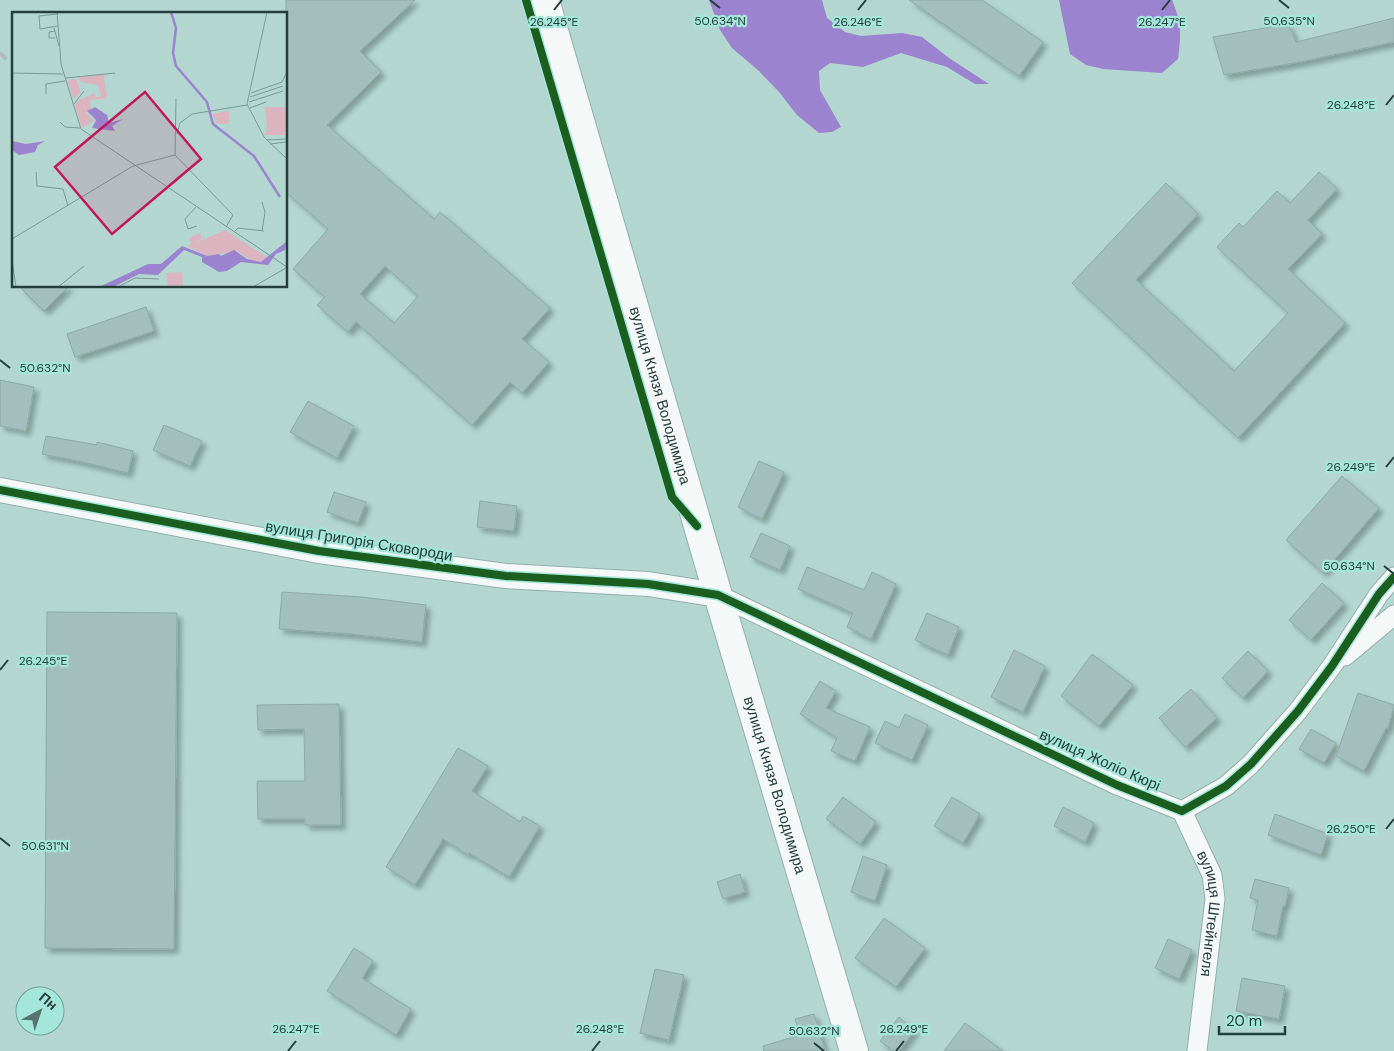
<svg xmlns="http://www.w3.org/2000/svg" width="1394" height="1051" font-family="'DM Sans',sans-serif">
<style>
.water{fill:#9b83cf}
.building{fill:#a2bfbe;stroke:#8ca9a7;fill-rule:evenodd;filter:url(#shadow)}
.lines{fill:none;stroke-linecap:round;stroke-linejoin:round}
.minor-casing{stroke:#93afaa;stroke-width:21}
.tertiary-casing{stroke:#93afaa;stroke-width:26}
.secondary-casing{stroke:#93afaa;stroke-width:30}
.minor{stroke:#f4f9f8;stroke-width:19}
.tertiary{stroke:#f4f9f8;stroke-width:24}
.secondary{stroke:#f4f9f8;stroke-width:28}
.rail{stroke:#b2bbb9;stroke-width:4;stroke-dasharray:9 9;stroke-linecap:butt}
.cycleway-casing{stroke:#a4e6da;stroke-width:11}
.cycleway{stroke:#1b5e20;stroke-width:8}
.ticks{fill:none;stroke:#243e3a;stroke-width:2}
.labels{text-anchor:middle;stroke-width:4.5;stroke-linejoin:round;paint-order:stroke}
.street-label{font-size:15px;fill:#243e3a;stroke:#a4e6da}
.inset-river{fill:none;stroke:#9b83cf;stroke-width:2.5}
.inset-road{fill:none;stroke:#7a9a94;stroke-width:1}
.view{fill:#c2185b;fill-opacity:0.15;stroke:#c2185b;stroke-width:2.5}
.inset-edge{fill:none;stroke:#243e3a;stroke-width:2.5}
.ticks-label{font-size:12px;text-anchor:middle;fill:#243e3a;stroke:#a4e6da;stroke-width:4.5;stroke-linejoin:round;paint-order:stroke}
</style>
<defs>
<filter id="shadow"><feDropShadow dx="4.5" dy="4.5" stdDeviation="2.5" flood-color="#0004"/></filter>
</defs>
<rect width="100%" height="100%" fill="#b3d7d0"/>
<g class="water">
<polygon points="709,0 822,0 827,18 845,32 861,36 902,33 922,37 949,58 989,84 975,84 947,67 901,53 863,67 830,63 819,71 820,90 841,127 832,132 819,133 797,115 779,92 759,71 732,48 720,30"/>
<path d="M1059,0H1172C1182,24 1181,34 1178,59L1162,73L1103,69L1086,65L1070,54Z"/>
</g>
<g class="building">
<path d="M286,0H415L360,51L381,72L327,125L434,219L440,212L550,308L522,339L549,362L522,393L510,382L472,425L356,322L348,332L317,305L325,297L293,269L328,229L286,192ZM385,266L418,296L394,323L360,294Z"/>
<polygon points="909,0 982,0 1043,42 1019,76"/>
<polygon points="1394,18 1394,42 1300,62 1224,75 1213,37 1288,24 1296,42"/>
<polygon points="1319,172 1337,189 1308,220 1322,234 1288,269 1345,323 1238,438 1072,283 1166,183 1198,214 1136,280 1234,371 1288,313 1217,247 1239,223 1243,227 1277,191 1290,203"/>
<polygon points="19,286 69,286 44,311"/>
<polygon points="146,307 154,331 75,357 67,334"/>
<polygon points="0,380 34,387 26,431 0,426"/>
<polygon points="308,401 354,426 337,458 290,432"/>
<polygon points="164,425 202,441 190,466 153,450"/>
<polygon points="46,436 97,445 97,442 133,451 128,473 78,461 42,454"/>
<polygon points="759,461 784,472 762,519 738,507"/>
<polygon points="1342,476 1379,508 1323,573 1286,540"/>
<polygon points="334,492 366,502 358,523 327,512"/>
<polygon points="480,501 517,506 514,531 477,527"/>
<polygon points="761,533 790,546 780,570 750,557"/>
<polygon points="807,567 864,590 872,572 896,584 871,639 847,627 853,613 798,589"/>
<polygon points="1322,583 1344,603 1311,640 1289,620"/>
<polygon points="282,592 362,597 426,605 422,642 350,634 279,629"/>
<polygon points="47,612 177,613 174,949 45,948"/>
<polygon points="927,613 959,627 948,655 915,640"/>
<polygon points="1014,650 1045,666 1023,712 991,697"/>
<polygon points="1248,651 1268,671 1243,698 1222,678"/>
<polygon points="1092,654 1133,685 1099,726 1061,696"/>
<polygon points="820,681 836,691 826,708 870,727 855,761 831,751 837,738 800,714"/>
<polygon points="1191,689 1217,718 1185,747 1159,718"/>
<polygon points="1358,693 1394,705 1388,728 1386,728 1364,771 1336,756"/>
<polygon points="339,704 341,825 305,825 305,819 258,819 257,781 305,781 304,729 258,730 257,705"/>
<polygon points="905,714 928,725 912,760 875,743 885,721 899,728"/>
<polygon points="1311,729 1336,743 1324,763 1299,749"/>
<polygon points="458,748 488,766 472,791 520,822 523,816 540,826 509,877 469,853 468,855 443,839 415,885 386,867"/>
<polygon points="843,797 876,822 860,844 826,819"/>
<polygon points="952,797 980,814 963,843 934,826"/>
<polygon points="1063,807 1094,823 1085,842 1054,826"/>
<polygon points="1275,814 1328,834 1321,855 1268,835"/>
<polygon points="863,856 887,865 875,901 851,892"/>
<polygon points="740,874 745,892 723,899 717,882"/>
<polygon points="1255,879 1289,888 1285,906 1283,906 1277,936 1252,930 1258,900 1250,898"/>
<polygon points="884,918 925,948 896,987 855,958"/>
<polygon points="1168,939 1192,950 1179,979 1155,968"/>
<polygon points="354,948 373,961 362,978 411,1009 396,1035 327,991"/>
<polygon points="655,969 684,975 669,1040 640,1033"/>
<polygon points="1242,978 1285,986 1279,1019 1236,1011"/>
<polygon points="814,1014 825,1051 764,1051 763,1046 800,1035 795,1019"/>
<polygon points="899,1017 915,1030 899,1051 893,1051 880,1041"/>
<polygon points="965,1023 1003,1051 944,1051"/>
</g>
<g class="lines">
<defs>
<g id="minor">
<polyline points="718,595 1117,785 1182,811 1226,786 1251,764 1298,711 1332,666 1379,594 1394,577"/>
<polyline points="1345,656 1394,615"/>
<path id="s1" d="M1182,811L1212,875L1215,899L1197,1051"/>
</g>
<polyline id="tertiary" points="0,490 319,551 506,576 648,584 718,595"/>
<g id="secondary">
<path id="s2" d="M545,0L718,595L854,1051"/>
</g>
</defs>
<use href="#minor" class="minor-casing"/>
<use href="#tertiary" class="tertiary-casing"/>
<use href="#secondary" class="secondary-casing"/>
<use href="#minor" class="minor"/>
<use href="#tertiary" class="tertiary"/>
<use href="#secondary" class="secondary"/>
<polyline class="rail" points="0,53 14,67"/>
<defs>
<g id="cycleway">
<polyline points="526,0 672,497 697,526"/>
<polyline points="0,490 319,551 506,576 648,584 718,595 1117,785 1182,811 1226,786 1251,764 1298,711 1332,666 1379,594 1394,577"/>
</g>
</defs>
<use href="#cycleway" class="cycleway-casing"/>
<use href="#cycleway" class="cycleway"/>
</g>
<path class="ticks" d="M710,0L720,8M1279,0L1289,8M554,10L562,0M858,10L866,0M1162,10L1170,0M1386,105L1394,95M0,360L10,368M1386,467L1394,457M1384,566L1394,574M0,670L8,660M1386,829L1394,819M0,838L10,846M814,1043L824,1051M288,1051L296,1041M592,1051L600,1041M896,1051L904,1041"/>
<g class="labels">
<g class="street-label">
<text dy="5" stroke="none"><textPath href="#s2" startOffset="412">вулиця Князя Володимира</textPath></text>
<text transform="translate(359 541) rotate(9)" y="5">вулиця Григорія Сковороди</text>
<text transform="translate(1100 760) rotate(24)" y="5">вулиця Жоліо Кюрі</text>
<text dy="5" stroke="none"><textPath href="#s2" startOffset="818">вулиця Князя Володимира</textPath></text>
<text dy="5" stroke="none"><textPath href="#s1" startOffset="109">вулиця Штейнгеля</textPath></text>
</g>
</g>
<g transform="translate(12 12)">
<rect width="275" height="275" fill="#b3d7d0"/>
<path d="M87,63H92L95,86L78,88L79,98L74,100L82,109L70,116L63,95L65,89L82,81L84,85L89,84L86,73L69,70L67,65ZM60,67L65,68L69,81L62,87L55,69ZM253,95H275V123H253L255,116ZM217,99V111L212,112L205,111L200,102ZM213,218L236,233L256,246L249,250L239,248L225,239L195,244L175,234L179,232L177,226L188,221L190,227L183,231ZM170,260L171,275H156L154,261Z" fill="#dcb4c0"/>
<path d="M83,95L95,103L97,111L111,107L100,114L103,119L80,116L84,108L75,99ZM0,129L14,132L33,129L26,133L23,140L7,143L0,138ZM275,229L273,238L264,242L256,253L229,250L215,259L207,260L190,250V245L172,238L146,263L127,262L101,275H87L136,252H149L170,234L195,244L207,242L209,244L222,238L235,247L249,250Z" fill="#9b83cf"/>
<path class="inset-river" d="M159,0L164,16L161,41L164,54L195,90L201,112L242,144L268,185"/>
<path class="inset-road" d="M45,0L49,52L69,117L275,255M45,14L28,17L27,4L45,2M42,16L47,34M43,19L37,20V26H43M0,61L51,62M54,66L103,61M239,81L270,70L275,60M34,82V72L53,69M238,85L271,74M237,90L271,79M62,92L72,79M235,92L255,0M235,92L252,125L275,147M238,96L254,90M48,110L53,115L68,116M165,122L168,111L180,102L235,93M255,128L275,127M258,132L275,130M163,143L221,203L214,215M24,160L25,174L51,177L56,194M250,190L253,200L250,219M184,195L173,207L176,217L185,214M223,219L226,216L252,219M0,227L121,154L163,143L164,87M0,248L4,275M46,275L72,254M106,275L123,266L147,267M241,275L274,256"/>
<path class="view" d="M133,80L189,147L100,222L43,155Z"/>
<rect width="275" height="275" class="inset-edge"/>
</g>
<g class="ticks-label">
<text x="720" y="25">50.634°N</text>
<text x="1289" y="25">50.635°N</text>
<text x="554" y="26">26.245°E</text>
<text x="858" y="26">26.246°E</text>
<text x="1162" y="26">26.247°E</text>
<text x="1351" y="109">26.248°E</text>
<text x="45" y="372">50.632°N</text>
<text x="1351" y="471">26.249°E</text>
<text x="1349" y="570">50.634°N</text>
<text x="43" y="665">26.245°E</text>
<text x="1351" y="833">26.250°E</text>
<text x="45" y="850">50.631°N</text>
<text x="296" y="1033">26.247°E</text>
<text x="600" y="1033">26.248°E</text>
<text x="904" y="1033">26.249°E</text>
<text x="814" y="1035">50.632°N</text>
</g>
<g transform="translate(40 1011) rotate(40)"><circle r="24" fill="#a4e6da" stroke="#71a39a"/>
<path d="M0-4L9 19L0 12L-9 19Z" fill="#56746e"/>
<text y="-8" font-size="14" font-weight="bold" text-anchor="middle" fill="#243e3a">Пн</text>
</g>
<path d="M1219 1026v8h66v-8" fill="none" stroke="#243e3a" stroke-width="2.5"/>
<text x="1226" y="1026" font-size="15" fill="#243e3a" stroke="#a4e6da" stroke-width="4" paint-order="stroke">20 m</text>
</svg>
